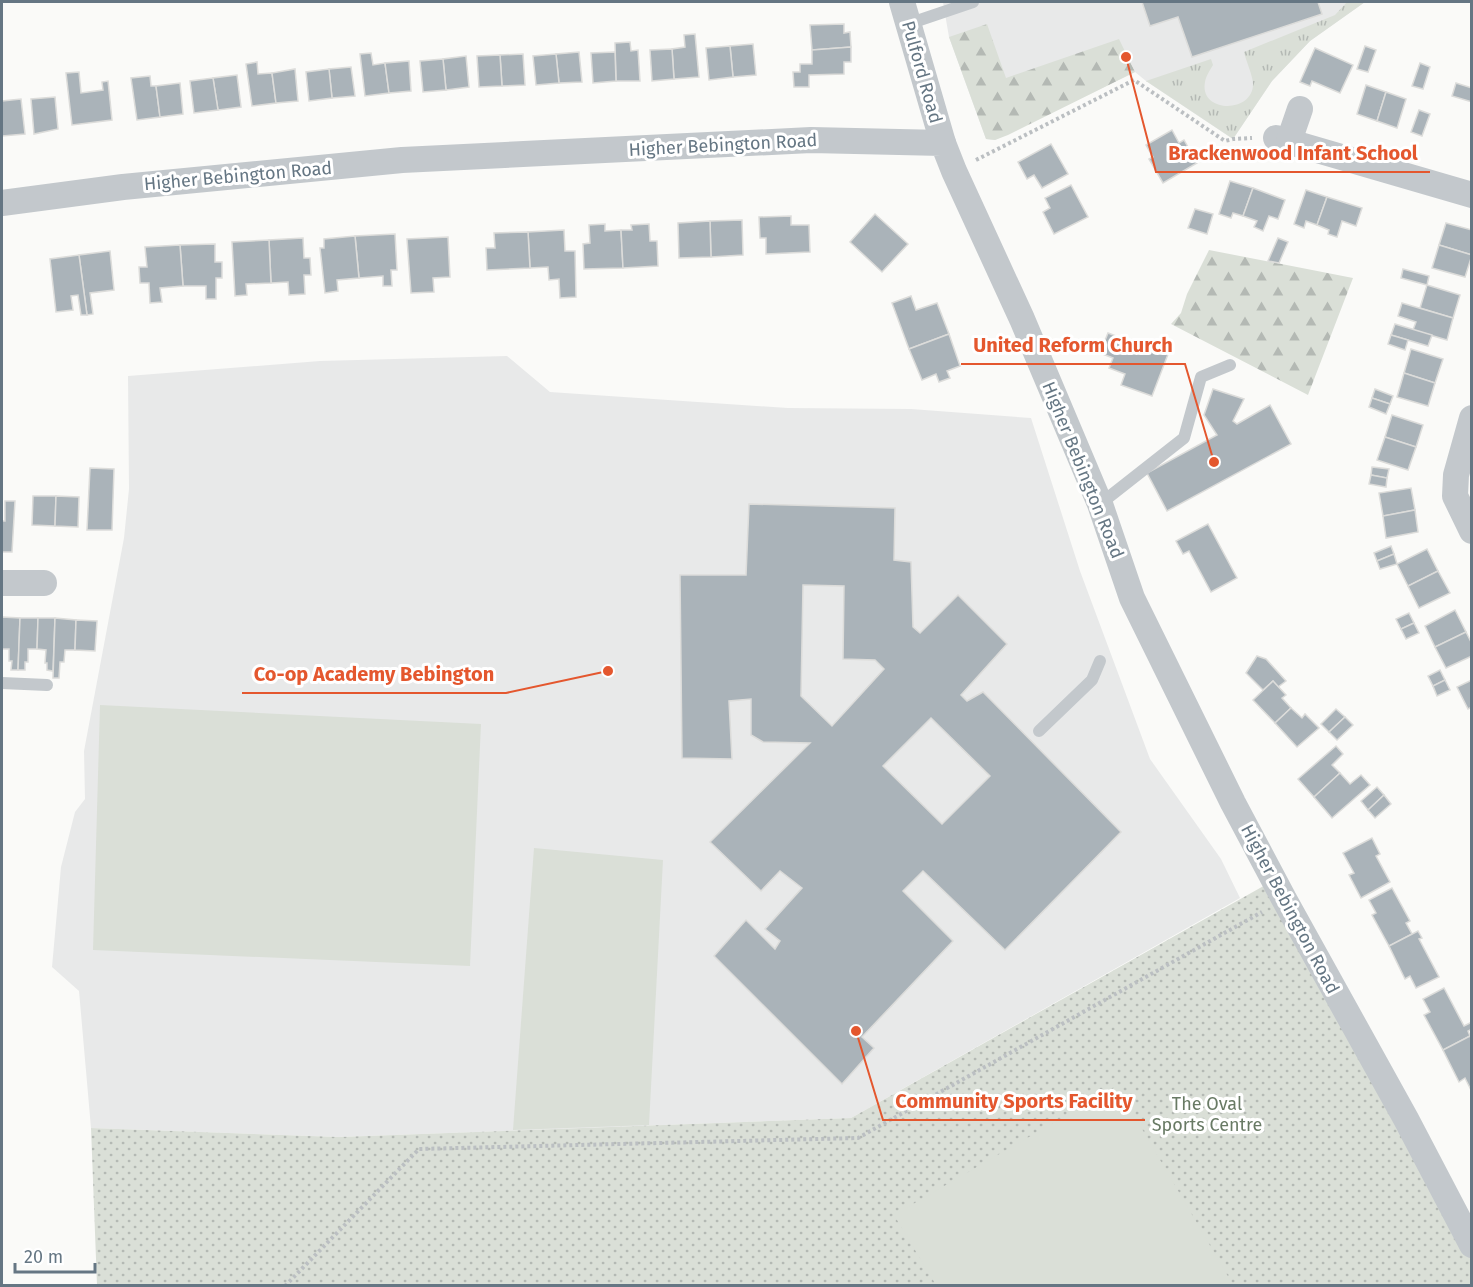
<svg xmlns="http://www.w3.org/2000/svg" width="1473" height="1287" font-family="'Fira Sans',sans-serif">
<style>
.built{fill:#e8e9e9}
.grass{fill:url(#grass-tufts)}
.forest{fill:url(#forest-firs)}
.park{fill:url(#park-dots)}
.pitch{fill:#dadfd7}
.building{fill:#aab3b9;stroke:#dcdcda;stroke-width:1.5;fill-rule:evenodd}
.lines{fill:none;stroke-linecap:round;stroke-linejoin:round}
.path{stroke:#bbbfc2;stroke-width:4;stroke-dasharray:3 3;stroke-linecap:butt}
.lane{stroke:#c3c8cc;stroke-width:12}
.street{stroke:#c3c8cc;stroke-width:26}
.labels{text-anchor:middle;stroke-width:6;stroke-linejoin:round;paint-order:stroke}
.street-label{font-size:18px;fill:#657683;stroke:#fff}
.park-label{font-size:18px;fill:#687a64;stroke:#fff}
.leader{fill:none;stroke:#e4572e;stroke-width:2}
.callout-dot{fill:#e4572e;stroke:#fff;stroke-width:2}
.callout-label{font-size:20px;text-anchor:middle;font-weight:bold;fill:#e4572e;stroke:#fff;stroke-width:6;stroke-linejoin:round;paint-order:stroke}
</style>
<defs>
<pattern id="grass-tufts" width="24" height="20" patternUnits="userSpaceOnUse" patternTransform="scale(1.5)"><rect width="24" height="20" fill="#dadfd7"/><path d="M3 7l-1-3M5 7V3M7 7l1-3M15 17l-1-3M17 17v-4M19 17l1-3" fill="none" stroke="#b4b9b4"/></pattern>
<pattern id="forest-firs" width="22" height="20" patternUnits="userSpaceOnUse" patternTransform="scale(1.5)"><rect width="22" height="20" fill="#dadfd7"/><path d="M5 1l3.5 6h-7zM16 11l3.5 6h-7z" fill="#b4b9b4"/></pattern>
<pattern id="park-dots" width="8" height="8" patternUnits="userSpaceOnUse" patternTransform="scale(1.5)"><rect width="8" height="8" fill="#dadfd7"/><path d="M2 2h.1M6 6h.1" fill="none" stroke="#b4b9b4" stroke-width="1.8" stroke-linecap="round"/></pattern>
</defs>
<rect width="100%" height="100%" fill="#fafaf8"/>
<g class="built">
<polygon points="943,2 1365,2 1310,41 1272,81 1233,139 1146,81 1135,72 995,140 986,139 949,37"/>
<polygon points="507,356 550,392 788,408 911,409 1031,418 1080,571 1150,759 1221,859 1240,898 851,1118 339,1137 91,1128 79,991 52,967 61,867 75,812 85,799 84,751 124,538 129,489 128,376 320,361"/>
</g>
<path class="grass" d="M1347,2H1365L1310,41L1272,81L1233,139L1146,81L1211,59L1213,65C1210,70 1206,76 1205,82C1199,113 1253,114 1253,84C1253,76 1246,61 1244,52L1335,15Z"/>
<g class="forest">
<polygon points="987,24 1006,78 1119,39 1135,72 1008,135 995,140 986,139 949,37"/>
<polygon points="1209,250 1353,278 1308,395 1171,324 1181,313 1187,294"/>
</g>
<polygon class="park" points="1274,880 1471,1245 1471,1285 97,1285 91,1128 339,1137 851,1118"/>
<g class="pitch">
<polygon points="100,705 481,724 470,966 93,950"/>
<polygon points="534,848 663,860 649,1125 513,1130"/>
<polygon points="1117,1086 1233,1285 936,1285 894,1215"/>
</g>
<g class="building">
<polygon points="1142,2 1318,2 1322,14 1192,57 1178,17 1150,26"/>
<polygon points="844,24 844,33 850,32 851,47 812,50 810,25"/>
<polygon points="695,34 699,77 674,79 672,49 685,47 684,35"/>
<polygon points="630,42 631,51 638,50 640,81 616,81 615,43"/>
<polygon points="753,44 756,75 733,77 730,46"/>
<polygon points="730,46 733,77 709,80 706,48"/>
<polygon points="1365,46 1376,50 1368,72 1357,69"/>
<polygon points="851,47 851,62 844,62 844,74 809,75 809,87 794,87 793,72 800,72 800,64 812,64 812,50"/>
<polygon points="1315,48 1353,65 1340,93 1312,81 1310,86 1300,82"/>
<polygon points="672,49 674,79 652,81 650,50"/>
<polygon points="579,52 582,82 559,83 556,54"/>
<polygon points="615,52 616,81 593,83 591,53"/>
<polygon points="371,53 373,65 385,63 389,93 365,96 360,54"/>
<polygon points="523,54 525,85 502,86 500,55"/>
<polygon points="556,54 559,83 536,85 533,56"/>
<polygon points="500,55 502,86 479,87 477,56"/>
<polygon points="466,56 469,87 446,90 443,59"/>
<polygon points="443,59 446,90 423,92 420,61"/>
<polygon points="409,61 411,91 389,93 385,63"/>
<polygon points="257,62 258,74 272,73 276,103 252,106 246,64"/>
<polygon points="1420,63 1430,67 1423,89 1412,86"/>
<polygon points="351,67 355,96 332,98 329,69"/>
<polygon points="295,69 298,101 276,103 272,73"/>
<polygon points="329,69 332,98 309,101 306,72"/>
<polygon points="79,72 81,93 103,90 102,82 108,81 112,120 72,125 66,73"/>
<polygon points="237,75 241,107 218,110 213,78"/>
<polygon points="150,76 151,86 156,86 160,117 137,120 131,78"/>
<polygon points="213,78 218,110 194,113 190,81"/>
<polygon points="180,83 183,114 160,117 156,86"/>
<polygon points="1456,83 1472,88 1472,102 1452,96"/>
<polygon points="1366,85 1386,92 1377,121 1357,114"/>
<polygon points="1386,92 1406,99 1397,128 1377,121"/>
<polygon points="55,97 58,129 34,134 31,99"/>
<polygon points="21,99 25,134 2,136 2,101"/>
<polygon points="1419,110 1430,114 1422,136 1411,132"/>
<polygon points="1172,130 1179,143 1184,140 1197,163 1163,183 1149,159 1153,157 1146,145"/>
<polygon points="1051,144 1068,174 1042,188 1034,175 1027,179 1018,162"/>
<polygon points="1230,181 1253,188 1243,216 1233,213 1231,218 1219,214"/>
<polygon points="1071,185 1088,217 1054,234 1043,212 1050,208 1045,198"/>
<polygon points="1253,188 1285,200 1278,219 1269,216 1263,231 1254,227 1257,221 1243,216"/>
<polygon points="1306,190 1327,197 1317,225 1306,221 1304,228 1294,224"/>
<polygon points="1327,197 1362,208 1356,226 1342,221 1337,237 1328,234 1329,230 1317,225"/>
<polygon points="1195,209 1213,214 1207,234 1188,228"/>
<polygon points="875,214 908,244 882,272 850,242"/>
<polygon points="791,216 791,225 809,225 810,252 766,254 766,238 760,238 759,217"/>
<polygon points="742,220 743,255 711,257 710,221"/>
<polygon points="710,221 711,257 679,258 678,223"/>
<polygon points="1446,223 1472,230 1472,255 1439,245"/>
<polygon points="605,224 605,231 621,230 623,268 584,269 583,244 590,243 589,225"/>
<polygon points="649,224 650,241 657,241 658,266 623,268 621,230 632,230 631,225"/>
<polygon points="564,230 565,251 575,251 576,297 560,298 559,279 549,280 548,267 530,268 528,232"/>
<polygon points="528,232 530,268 487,270 486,248 495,248 494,233"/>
<polygon points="395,234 397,270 391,270 392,286 383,286 383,276 359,278 355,236"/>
<polygon points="355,236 359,278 337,280 338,291 325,293 320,248 324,248 324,239"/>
<polygon points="448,237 450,277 433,278 434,292 411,293 407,239"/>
<polygon points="303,238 304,258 310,258 311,275 304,275 305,294 289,295 288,282 271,283 269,240"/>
<polygon points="1278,238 1288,242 1279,263 1268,261"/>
<polygon points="269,240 271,283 246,284 247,295 235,296 232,242"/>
<polygon points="215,244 215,262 222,262 222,278 216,278 216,299 206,299 206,286 183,286 180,245"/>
<polygon points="180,245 183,286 160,288 162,302 150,303 149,283 140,283 139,267 147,267 145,247"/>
<polygon points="1439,245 1472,255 1465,277 1432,268"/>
<polygon points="110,251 114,290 90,293 93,314 87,315 79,255"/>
<polygon points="79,255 87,315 81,315 78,295 71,296 73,310 56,312 50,259"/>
<polygon points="1403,269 1429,276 1427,285 1401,278"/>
<polygon points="1427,285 1460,295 1453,318 1420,308"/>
<polygon points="911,296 916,310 937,303 949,334 909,349 892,303"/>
<polygon points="1402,303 1453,318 1447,340 1413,330 1416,322 1398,316"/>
<polygon points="1395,324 1432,335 1428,346 1391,335"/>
<polygon points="1108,333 1153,350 1156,344 1170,349 1152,396 1121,385 1125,374 1109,368 1113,358 1100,353"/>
<polygon points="949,334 960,366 947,371 950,378 939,382 936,374 922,380 909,349"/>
<polygon points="1391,335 1408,340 1405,350 1388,344"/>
<polygon points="1411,349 1443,359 1435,383 1404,373"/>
<polygon points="1404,373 1435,383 1428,406 1397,397"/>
<polygon points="1213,389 1244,399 1233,421 1237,424 1270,405 1291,444 1167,511 1147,473 1217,435 1204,415"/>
<polygon points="1375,389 1393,396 1390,404 1372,398"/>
<polygon points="1372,398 1390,404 1386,414 1369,407"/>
<polygon points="1392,415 1423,425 1416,447 1385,437"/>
<polygon points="1385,437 1416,447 1408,470 1377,460"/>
<polygon points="1372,467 1389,469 1387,478 1371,475"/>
<polygon points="90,468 114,469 112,530 87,530"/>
<polygon points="1371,475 1387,478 1386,487 1369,484"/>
<polygon points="1411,488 1415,510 1383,516 1379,493"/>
<polygon points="33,496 56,496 55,526 32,525"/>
<polygon points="56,496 79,497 78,527 55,526"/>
<polygon points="5,501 15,501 12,552 2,552 2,521 5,521"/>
<path d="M749,504L895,508L894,560L911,562L913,627L920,633L958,595L1007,644L961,695L967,701L983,692L1121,832L1005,950L923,871L903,891L953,941L862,1037L874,1048L842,1084L714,956L746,920L775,949L780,941L765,929L802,888L780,871L761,891L710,842L810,743L763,742L751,735V699L729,701L732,759L682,758L680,575H746ZM803,585L844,586L843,659L875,660L884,669L832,726L801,696ZM931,718L990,776L942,824L883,766Z"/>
<polygon points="1415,510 1418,532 1386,538 1383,516"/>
<polygon points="1208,524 1237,578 1211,592 1189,551 1183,554 1176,541"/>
<polygon points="1391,546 1394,554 1377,561 1374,553"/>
<polygon points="1427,549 1438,571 1408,586 1397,564"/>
<polygon points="1394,554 1397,564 1380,569 1377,561"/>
<polygon points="1438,571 1450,593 1419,608 1408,586"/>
<polygon points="1455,610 1466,632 1435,647 1425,626"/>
<polygon points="1409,613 1414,623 1401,629 1396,619"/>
<polygon points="2,617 20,618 18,670 11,670 12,661 9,661 9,649 2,649"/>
<polygon points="20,618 38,618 37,649 28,649 28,662 25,662 25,670 18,670"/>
<polygon points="38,618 55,618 53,671 47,670 47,663 45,663 46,650 37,649"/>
<polygon points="55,618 76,620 75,650 65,650 64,662 60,662 59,678 53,678"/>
<polygon points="76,620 97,621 95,651 75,650"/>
<polygon points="1414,623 1419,633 1406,639 1401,629"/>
<polygon points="1466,632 1472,644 1472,656 1446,668 1435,647"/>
<polygon points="1257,656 1266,659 1286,681 1278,687 1273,681 1263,690 1246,673"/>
<polygon points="1440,670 1445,680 1433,686 1428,676"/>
<polygon points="1445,680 1450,690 1437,696 1433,686"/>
<polygon points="1472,680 1472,707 1468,709 1457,687"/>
<polygon points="1273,681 1286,695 1282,698 1291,708 1275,723 1253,700"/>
<polygon points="1291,708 1302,718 1305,714 1319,728 1297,747 1275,723"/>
<polygon points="1336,709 1345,717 1329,732 1321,724"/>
<polygon points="1345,717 1353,725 1337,740 1329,732"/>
<polygon points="1336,746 1343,754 1332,765 1340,773 1314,797 1298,779"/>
<polygon points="1340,773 1350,784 1361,775 1370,785 1332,818 1314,797"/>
<polygon points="1377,787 1384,795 1368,810 1361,801"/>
<polygon points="1384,795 1391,804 1375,818 1368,810"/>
<polygon points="1372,838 1380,854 1376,856 1390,882 1361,898 1349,875 1354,873 1343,853"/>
<polygon points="1392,888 1410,921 1406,923 1412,934 1389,946 1372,915 1376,913 1369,900"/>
<polygon points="1418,931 1422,938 1419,939 1439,977 1416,988 1410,976 1405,979 1389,946"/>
<polygon points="1444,988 1464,1026 1472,1022 1472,1029 1468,1031 1470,1036 1443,1050 1424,1015 1430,1012 1423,999"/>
<polygon points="1470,1036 1472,1039 1472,1092 1465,1078 1459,1082 1443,1050"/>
</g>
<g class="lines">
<g class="path">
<polyline points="976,160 1134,80 1225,141 1233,139 1252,138"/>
<polyline points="285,1286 419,1149 858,1138 1262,912"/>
</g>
<g class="lane">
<polyline points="908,24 973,2"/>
<polyline points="1100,504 1184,438 1201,377 1230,365"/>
<polyline points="2,683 47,685"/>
<polyline points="1039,731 1092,680 1100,661"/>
</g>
<g class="street">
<polyline points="902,2 943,143"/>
<polyline points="1276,138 1472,195"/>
<polyline points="1289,141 1300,109"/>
<polyline points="2,203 123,187 402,160 811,140 943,143 954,171 1022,319 1100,504 1132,598 1233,803 1284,899 1406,1119 1472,1245"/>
<polyline points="1472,418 1456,475 1455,496 1472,531"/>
<polyline points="2,583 44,583"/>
</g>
</g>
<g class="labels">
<g class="street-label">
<text transform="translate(922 72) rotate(74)" y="6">Pulford Road</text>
<text transform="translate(723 145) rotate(-3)" y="6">Higher Bebington Road</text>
<text transform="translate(238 176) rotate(-5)" y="6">Higher Bebington Road</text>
<text transform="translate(1083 470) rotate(68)" y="6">Higher Bebington Road</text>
<text transform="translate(1290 909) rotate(62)" y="6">Higher Bebington Road</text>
</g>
<g class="park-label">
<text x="1207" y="1110">The Oval<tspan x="1207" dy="21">Sports Centre</tspan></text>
</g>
</g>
<path class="leader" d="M1126 57L1156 172H1430M1214 462L1185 364H961M608 671L506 693H242M856 1031L883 1120H1145"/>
<g class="callout-dot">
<circle cx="1126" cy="57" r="6"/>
<circle cx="1214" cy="462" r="6"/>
<circle cx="608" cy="671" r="6"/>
<circle cx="856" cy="1031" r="6"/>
</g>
<g class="callout-label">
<text x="1293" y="160">Brackenwood Infant School</text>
<text x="1073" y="352">United Reform Church</text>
<text x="374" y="681">Co-op Academy Bebington</text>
<text x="1014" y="1108">Community Sports Facility</text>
</g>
<rect width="1473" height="1287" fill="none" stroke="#657683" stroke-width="6"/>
<path d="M15 1263v9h80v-9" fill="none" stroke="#657683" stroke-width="3"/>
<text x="24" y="1263" font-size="18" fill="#657683" stroke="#ffffff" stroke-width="4.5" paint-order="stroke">20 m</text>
</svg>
